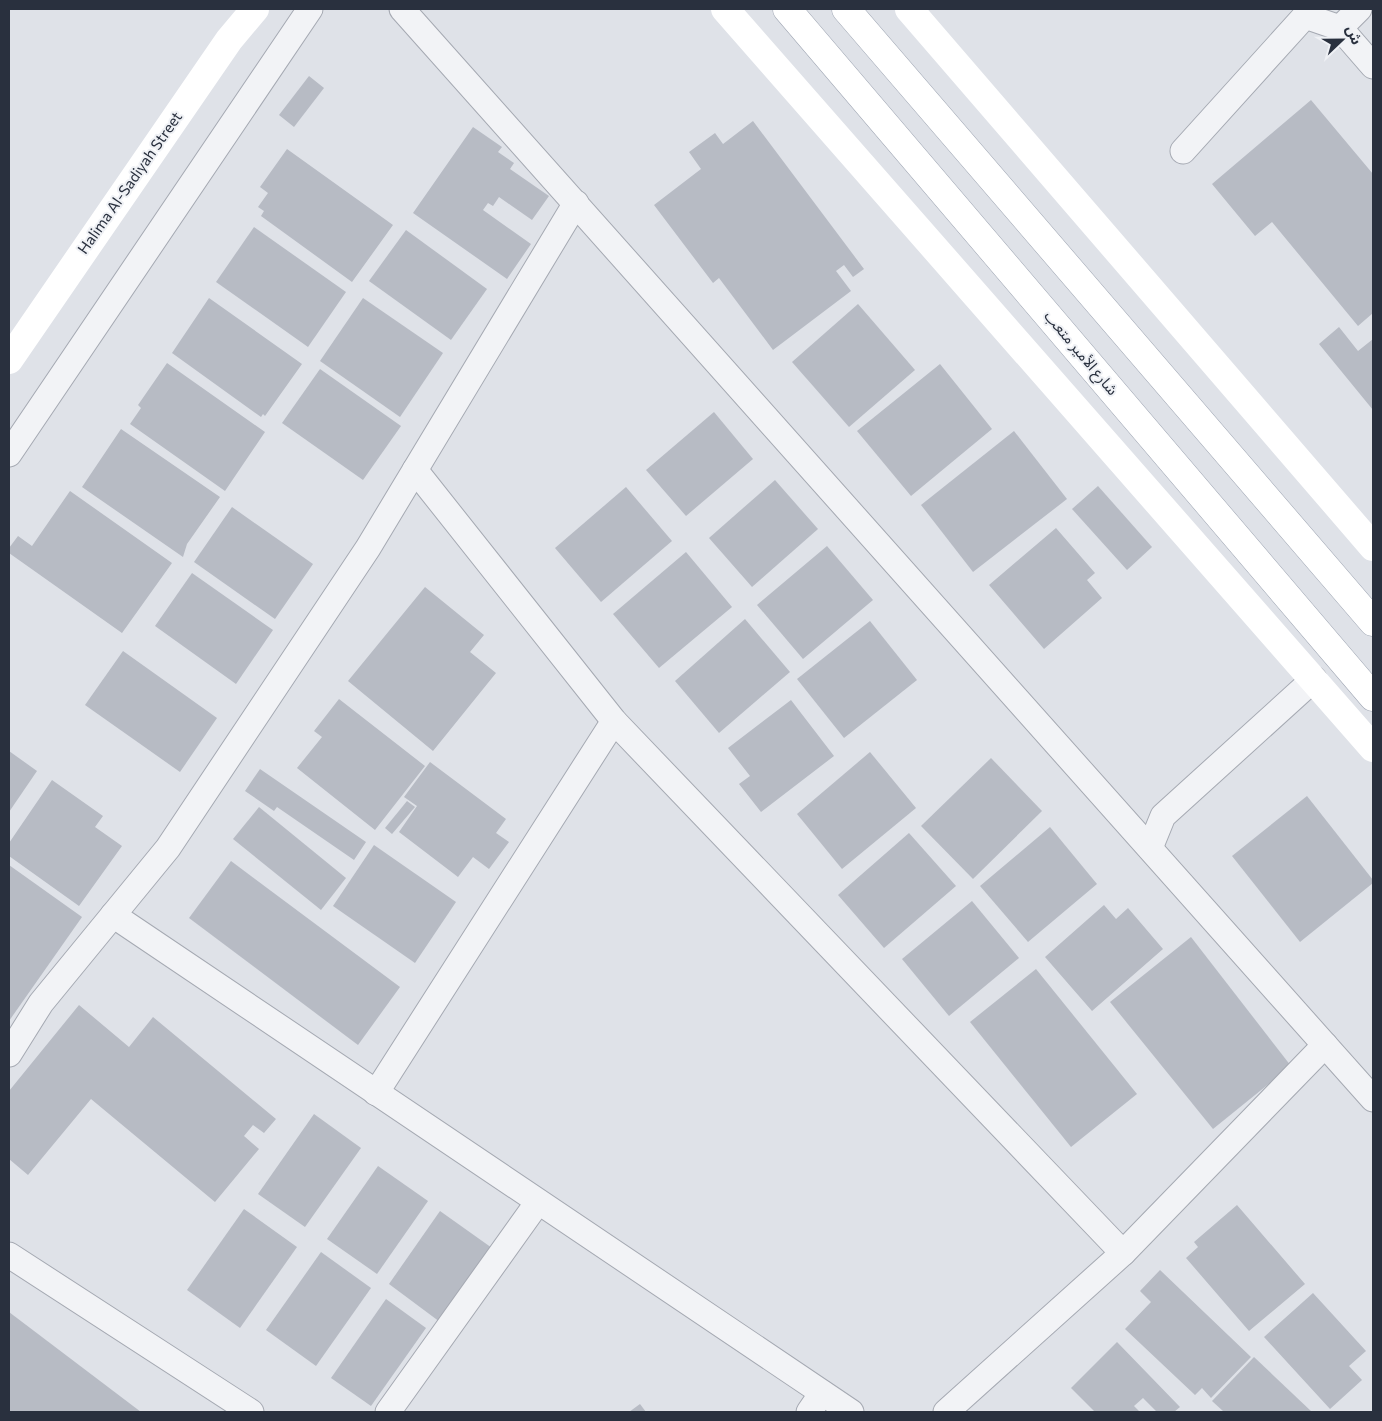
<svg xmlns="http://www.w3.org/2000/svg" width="1382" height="1421" font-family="Commissioner,'Noto Sans Arabic',sans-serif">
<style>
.building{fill:#b7bbc4}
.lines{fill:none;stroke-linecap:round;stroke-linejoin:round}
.street-casing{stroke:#a5a9b2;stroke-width:27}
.primary-casing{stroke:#9fa6b3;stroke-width:29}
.street{stroke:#f2f3f6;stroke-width:25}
.secondary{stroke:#fff;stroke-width:28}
.primary{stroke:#fff;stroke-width:28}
.labels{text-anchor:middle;stroke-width:4;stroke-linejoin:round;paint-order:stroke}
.street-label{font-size:15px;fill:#29303e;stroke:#eff1f5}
</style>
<rect width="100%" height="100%" fill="#dfe2e8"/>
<g class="building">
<polygon points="309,76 324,88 294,127 279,115"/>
<polygon points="1311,100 1373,174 1373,313 1358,326 1272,222 1255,236 1212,184"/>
<polygon points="753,121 864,269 853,277 844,265 836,271 851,291 773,350 719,278 713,283 654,205 701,169 689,152 715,133 723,144"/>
<polygon points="473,127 502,147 498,152 514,163 510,169 549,196 532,220 499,197 493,206 488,203 483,210 531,244 507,279 413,213"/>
<polygon points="287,149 393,225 352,282 261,216 264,211 258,207 268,193 260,187"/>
<polygon points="254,227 346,292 308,347 216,282"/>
<polygon points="406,230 487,289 451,340 369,281"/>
<polygon points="209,298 302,364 265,416 263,414 261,417 172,353"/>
<polygon points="363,298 443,353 400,417 320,361"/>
<polygon points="858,304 915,370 849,427 792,362"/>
<polygon points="1339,327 1358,351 1373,339 1373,410 1319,344"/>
<polygon points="167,363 265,432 225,491 130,424 141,408 138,405"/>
<polygon points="940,364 992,429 911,496 857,431"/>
<polygon points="320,369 401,426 363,480 282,423"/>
<polygon points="714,412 753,459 686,516 646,470"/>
<polygon points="121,429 220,497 187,544 183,557 82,487"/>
<polygon points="1014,431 1067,499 973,572 921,505"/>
<polygon points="775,480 818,529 752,587 709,538"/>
<polygon points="1098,486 1152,547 1127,570 1072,509"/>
<polygon points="626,487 672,541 601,602 555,548"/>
<polygon points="70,491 172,563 122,633 9,553 9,548 18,536 32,546"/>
<polygon points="232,507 313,564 275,619 194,562"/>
<polygon points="1056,528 1095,573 1087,580 1102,598 1044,649 989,585"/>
<polygon points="827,546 873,600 803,659 757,605"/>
<polygon points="686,552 732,607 659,668 613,614"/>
<polygon points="192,573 273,630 236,684 155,626"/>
<polygon points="425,587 484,635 470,652 496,673 433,751 348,681"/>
<polygon points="745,619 790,672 719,733 675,681"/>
<polygon points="870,621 917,680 844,738 797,679"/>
<polygon points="123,651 217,718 180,772 85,705"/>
<polygon points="339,699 425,766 375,830 297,768 322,737 314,731"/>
<polygon points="791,700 834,756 761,812 739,784 750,776 728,748"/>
<polygon points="9,751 37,771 9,812"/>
<polygon points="870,752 916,808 842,869 797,814"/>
<polygon points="991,758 1042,811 973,879 921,826"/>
<polygon points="430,762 506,819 496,833 509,842 489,869 473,857 458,877 399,832 417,806 404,797"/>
<polygon points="260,769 366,842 354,860 277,807 274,811 245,791"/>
<polygon points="52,780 103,816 95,827 122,846 79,906 9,856 9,843"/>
<polygon points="1307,796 1373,880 1373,883 1300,942 1232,856"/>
<polygon points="407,801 415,807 392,834 385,828"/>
<polygon points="259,807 346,878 321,910 233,839"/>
<polygon points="1050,827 1097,884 1028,942 980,886"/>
<polygon points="909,833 956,886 884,948 838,895"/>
<polygon points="374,845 456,902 415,963 333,906"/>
<polygon points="231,861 400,987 358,1045 189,918"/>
<polygon points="9,865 82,917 9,1021"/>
<polygon points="972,901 1019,958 949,1016 902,959"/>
<polygon points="1104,905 1116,919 1128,908 1163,949 1092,1011 1045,957"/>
<polygon points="1191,937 1291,1066 1213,1129 1110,1002"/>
<polygon points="1036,969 1137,1094 1071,1147 970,1022"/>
<polygon points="79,1005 129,1047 153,1017 276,1119 264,1133 253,1125 244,1136 259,1149 215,1202 91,1099 28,1175 9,1159 9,1091"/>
<polygon points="314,1114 361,1148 305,1227 258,1194"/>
<polygon points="378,1166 428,1201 377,1274 327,1239"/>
<polygon points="1237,1205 1305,1284 1249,1331 1186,1258 1198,1247 1194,1242"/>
<polygon points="244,1209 297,1247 240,1328 187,1290"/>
<polygon points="440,1211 492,1248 440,1322 389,1284"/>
<polygon points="321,1252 371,1288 316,1366 266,1330"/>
<polygon points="1160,1270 1251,1357 1211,1398 1202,1388 1195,1395 1125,1329 1151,1302 1140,1291"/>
<polygon points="1313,1293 1366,1351 1349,1366 1362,1380 1330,1409 1264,1337"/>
<polygon points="386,1299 426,1328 371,1406 331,1378"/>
<polygon points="9,1312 141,1412 9,1412"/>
<polygon points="1117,1342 1180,1407 1174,1412 1157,1412 1143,1398 1134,1406 1140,1412 1095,1412 1071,1388"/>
<polygon points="1254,1357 1312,1412 1224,1412 1212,1401"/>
<polygon points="640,1404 646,1412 629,1412"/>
</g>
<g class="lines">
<defs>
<g id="street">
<polyline points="402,9 1373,1099"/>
<polyline points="1340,28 1359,9"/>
<polyline points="1183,151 1305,16 1340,28 1373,66"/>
<polyline points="9,454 310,9"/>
<polyline points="415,470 614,721 1123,1253"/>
<polyline points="1150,848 1163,816 1314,679"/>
<polyline points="113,915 851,1412"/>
<polyline points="9,1054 41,1003 168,848 368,548 576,203"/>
<polyline points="376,1093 614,721"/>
<polyline points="9,1255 251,1412"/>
<polyline points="388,1412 538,1202"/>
<polyline points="809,1412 822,1393"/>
<polyline points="946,1412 1123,1253 1325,1045"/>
</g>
<g id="primary">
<polyline points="787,9 1373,697"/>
<polyline points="846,9 1373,622"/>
</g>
</defs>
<use href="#street" class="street-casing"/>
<use href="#primary" class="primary-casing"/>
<use href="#street" class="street"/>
<g class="secondary">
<polyline points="725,9 1373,748"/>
<polyline points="909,9 1373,547"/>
<polyline points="9,360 229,40 255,9"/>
</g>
<use href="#primary" class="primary"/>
</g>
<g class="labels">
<g class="street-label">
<text transform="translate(130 183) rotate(-55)" y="5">Halima Al-Sadiyah Street</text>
<text transform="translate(1081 353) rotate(50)" y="5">شارع الأمير متعب</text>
</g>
</g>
<rect width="1382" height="1421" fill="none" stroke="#29303e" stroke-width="20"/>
<g transform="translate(1342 40) rotate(68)" stroke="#eff1f5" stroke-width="4" paint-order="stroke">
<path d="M0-4L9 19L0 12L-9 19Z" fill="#29303e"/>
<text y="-8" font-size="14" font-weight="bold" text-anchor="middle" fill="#29303e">ش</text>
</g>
</svg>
